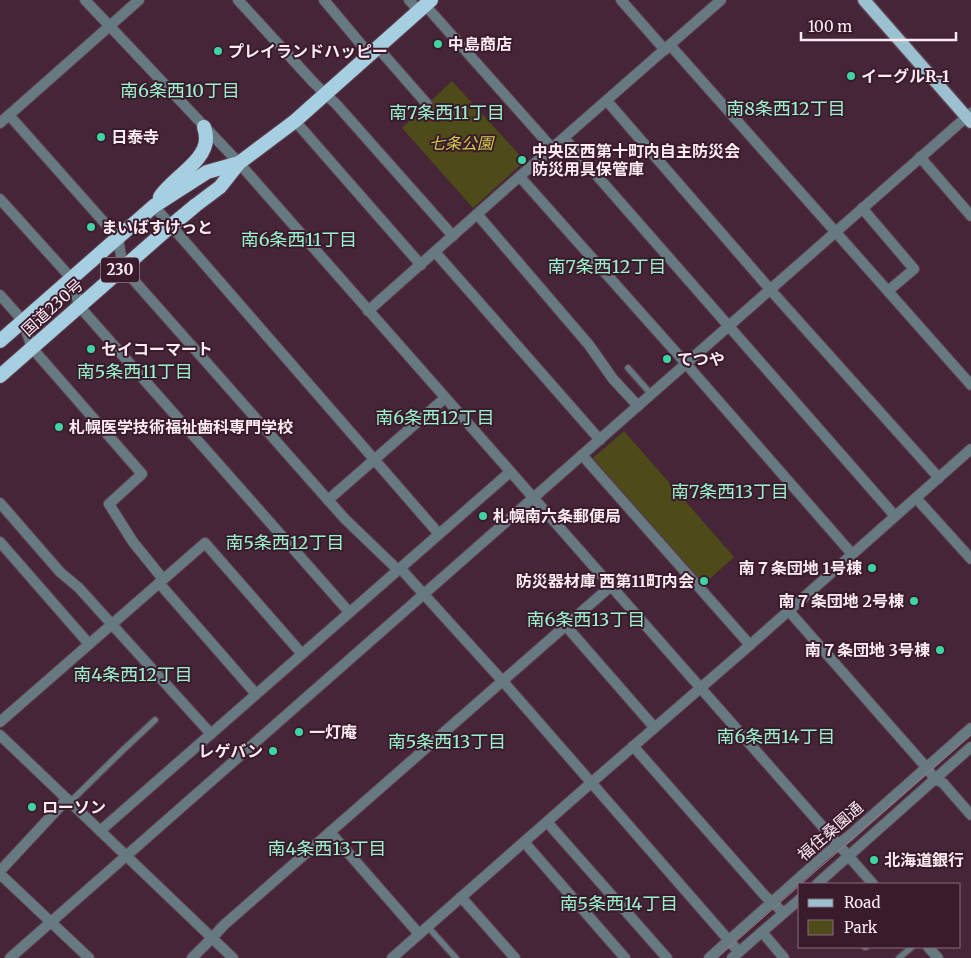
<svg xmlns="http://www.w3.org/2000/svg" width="971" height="958" font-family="Merriweather,'Noto Sans JP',serif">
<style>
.green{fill:#4d4b19}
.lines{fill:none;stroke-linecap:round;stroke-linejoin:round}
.service-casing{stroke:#5f4151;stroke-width:8}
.minor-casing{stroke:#5f4151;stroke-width:12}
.tertiary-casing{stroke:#5f4151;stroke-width:12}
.primary-casing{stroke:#5f4151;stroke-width:15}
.trunk-casing{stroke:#5f4151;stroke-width:16}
.service{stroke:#677981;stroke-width:5.5}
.minor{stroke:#677981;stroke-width:10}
.tertiary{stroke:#677981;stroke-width:10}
.primary{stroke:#9bc1d1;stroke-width:12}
.trunk{stroke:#a6cfe1;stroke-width:14}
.tram{stroke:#997f8d;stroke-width:1}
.poi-dot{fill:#3ed4a3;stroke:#3a1b2c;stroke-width:2}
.labels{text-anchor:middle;stroke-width:4;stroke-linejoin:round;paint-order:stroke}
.shield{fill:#3a1b2c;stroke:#c2adb7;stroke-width:1}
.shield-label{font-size:15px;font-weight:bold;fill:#fcebf3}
.poi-label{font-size:16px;font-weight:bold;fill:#fcebf3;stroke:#3a1b2c;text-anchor:start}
.park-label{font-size:16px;font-style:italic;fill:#d4cd4b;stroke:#3a1b2c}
.street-label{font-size:16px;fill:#fcebf3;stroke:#3a1b2c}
.neighbourhood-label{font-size:18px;fill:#98f1cc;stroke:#3a1b2c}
</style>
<rect width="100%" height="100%" fill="#452537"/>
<g class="green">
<polygon points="452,81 525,161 473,208 402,128"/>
<polygon points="624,431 734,557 704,584 593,458"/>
</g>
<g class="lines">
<defs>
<g id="service">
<polyline points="628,368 651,394"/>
<polyline points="70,802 123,750 155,720"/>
<polyline points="428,927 456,958"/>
<polyline points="865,947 866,947"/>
<polyline points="899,958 912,947"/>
</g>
<g id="minor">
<polyline points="238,0 314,83 337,105 453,236"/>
<polyline points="324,0 370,55"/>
<polyline points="409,0 419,11"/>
<polyline points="621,0 665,50"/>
<polyline points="425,5 552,148"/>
<polyline points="670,45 971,385"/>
<polyline points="378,48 427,104"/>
<polyline points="607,101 775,295 939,478"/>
<polyline points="9,115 118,238 123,268 328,500 345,519 398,570"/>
<polyline points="295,121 421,265"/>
<polyline points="0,123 139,0"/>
<polyline points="564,138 895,516"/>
<polyline points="920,157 971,216"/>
<polyline points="520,177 681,358 852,554"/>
<polyline points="0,199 72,279 79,306 349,612"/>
<polyline points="154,206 439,534"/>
<polyline points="862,208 914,269 888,291"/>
<polyline points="477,214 589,345 613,379 638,406"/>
<polyline points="435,252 600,440"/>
<polyline points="0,295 23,321 32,348 142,474 109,504 133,542 163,579"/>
<polyline points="368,311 503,191 721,0"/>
<polyline points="582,455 750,645"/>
<polyline points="916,498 971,559"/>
<polyline points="328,500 445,398"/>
<polyline points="0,503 60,572 79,588 211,734"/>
<polyline points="0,542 89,644"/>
<polyline points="400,568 507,686 739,952"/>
<polyline points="159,583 256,694"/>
<polyline points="788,610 926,767 935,779 943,783 971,815"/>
<polyline points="566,626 654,727"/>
<polyline points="0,722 205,543 302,654"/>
<polyline points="633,746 766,897 773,902 783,913"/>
<polyline points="547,822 667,958"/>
<polyline points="100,831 510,472"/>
<polyline points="330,832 419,934"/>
<polyline points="524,842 625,958"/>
<polyline points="0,874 89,958"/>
<polyline points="461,897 515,958"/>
<polyline points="762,932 784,958"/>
<polyline points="212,938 224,925 611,586"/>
<polyline points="10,958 971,113"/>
<polyline points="392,958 591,783 750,645 971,449"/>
</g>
<g id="tertiary">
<polyline points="85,0 239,163 873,884"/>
<polyline points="0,735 233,958"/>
<polyline points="0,871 67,799"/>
<polyline points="817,884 971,747"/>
<polyline points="928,947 938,958"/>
<polyline points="192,958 212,938"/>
<polyline points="709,958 826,854 849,836 971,728"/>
<polyline points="732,958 800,899"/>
</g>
<polyline id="primary" points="864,0 971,122"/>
<g id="trunk">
<path d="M160,197C171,179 207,161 206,138C206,135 205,130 204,127"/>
<polyline points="0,341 154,206 207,172 239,163"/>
<polyline points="0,376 172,225 196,205 220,187 239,163 295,121 431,0"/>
</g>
</defs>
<use href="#service" class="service-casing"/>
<use href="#minor" class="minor-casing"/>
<use href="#tertiary" class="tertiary-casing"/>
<use href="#primary" class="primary-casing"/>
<use href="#trunk" class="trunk-casing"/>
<use href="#service" class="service"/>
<use href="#minor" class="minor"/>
<use href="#tertiary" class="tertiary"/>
<use href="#primary" class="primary"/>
<use href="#trunk" class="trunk"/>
<g class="tram">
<polyline points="801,884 971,735"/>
<polyline points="717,958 800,885"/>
</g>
</g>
<g class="poi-dot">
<circle cx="438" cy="44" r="5"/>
<circle cx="218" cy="51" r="5"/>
<circle cx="851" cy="76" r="5"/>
<circle cx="101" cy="137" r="5"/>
<circle cx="522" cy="160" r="5"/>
<circle cx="91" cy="227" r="5"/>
<circle cx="91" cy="349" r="5"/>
<circle cx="667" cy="359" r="5"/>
<circle cx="59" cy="427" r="5"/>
<circle cx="483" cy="516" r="5"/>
<circle cx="872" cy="568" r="5"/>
<circle cx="704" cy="581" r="5"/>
<circle cx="914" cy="601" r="5"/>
<circle cx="940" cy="650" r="5"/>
<circle cx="299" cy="732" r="5"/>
<circle cx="273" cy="751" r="5"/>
<circle cx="32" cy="807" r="5"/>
<circle cx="874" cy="860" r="5"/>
</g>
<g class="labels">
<rect class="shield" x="101" y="257.5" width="38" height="25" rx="4"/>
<g class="shield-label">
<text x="120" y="275">230</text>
</g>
<g class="poi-label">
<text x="448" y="50">中島商店</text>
<text x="228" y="57">プレイランドハッピー</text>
<text x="861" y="82">イーグルR-1</text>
<text x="111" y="143">日泰寺</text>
<text x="532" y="157">中央区西第十町内自主防災会<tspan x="532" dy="18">防災用具保管庫</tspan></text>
<text x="101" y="233">まいばすけっと</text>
<text x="101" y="355">セイコーマート</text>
<text x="677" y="365">てつや</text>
<text x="69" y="433">札幌医学技術福祉歯科専門学校</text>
<text x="493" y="522">札幌南六条郵便局</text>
<text x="862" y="574" text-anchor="end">南７条団地 1号棟</text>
<text x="694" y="587" text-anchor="end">防災器材庫 西第11町内会</text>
<text x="904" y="607" text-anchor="end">南７条団地 2号棟</text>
<text x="930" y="656" text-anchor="end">南７条団地 3号棟</text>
<text x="309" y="738">一灯庵</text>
<text x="263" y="757" text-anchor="end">レゲバン</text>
<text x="42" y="813">ローソン</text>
<text x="884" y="866">北海道銀行</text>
</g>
<g class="park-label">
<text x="461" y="149">七条公園</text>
</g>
<g class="street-label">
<text transform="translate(52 307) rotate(-42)" y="6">国道230号</text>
<text transform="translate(830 831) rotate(-41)" y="6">福住桑園通</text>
</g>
<g class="neighbourhood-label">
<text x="180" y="97">南6条西10丁目</text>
<text x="786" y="115">南8条西12丁目</text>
<text x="447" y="119">南7条西11丁目</text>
<text x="299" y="246">南6条西11丁目</text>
<text x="607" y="273">南7条西12丁目</text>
<text x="135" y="378">南5条西11丁目</text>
<text x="435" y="424">南6条西12丁目</text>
<text x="730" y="498">南7条西13丁目</text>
<text x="285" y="549">南5条西12丁目</text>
<text x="586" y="626">南6条西13丁目</text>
<text x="133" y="681">南4条西12丁目</text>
<text x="776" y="743">南6条西14丁目</text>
<text x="447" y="748">南5条西13丁目</text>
<text x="327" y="855">南4条西13丁目</text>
<text x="619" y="910">南5条西14丁目</text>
</g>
</g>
<rect x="798" y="883" width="162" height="65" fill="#3a1b2c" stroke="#886e7c"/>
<rect x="808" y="899" width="25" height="8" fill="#9bc1d1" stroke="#886e7c"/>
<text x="844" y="908" font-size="15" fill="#fcebf3">Road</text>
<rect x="808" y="920" width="25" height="15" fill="#4d4b19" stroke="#886e7c"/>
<text x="844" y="933" font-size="15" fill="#fcebf3">Park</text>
<path d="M801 32v8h155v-8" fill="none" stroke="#fcebf3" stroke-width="2.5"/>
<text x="808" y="32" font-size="15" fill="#fcebf3" stroke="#3a1b2c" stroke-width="4" paint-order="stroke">100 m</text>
</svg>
